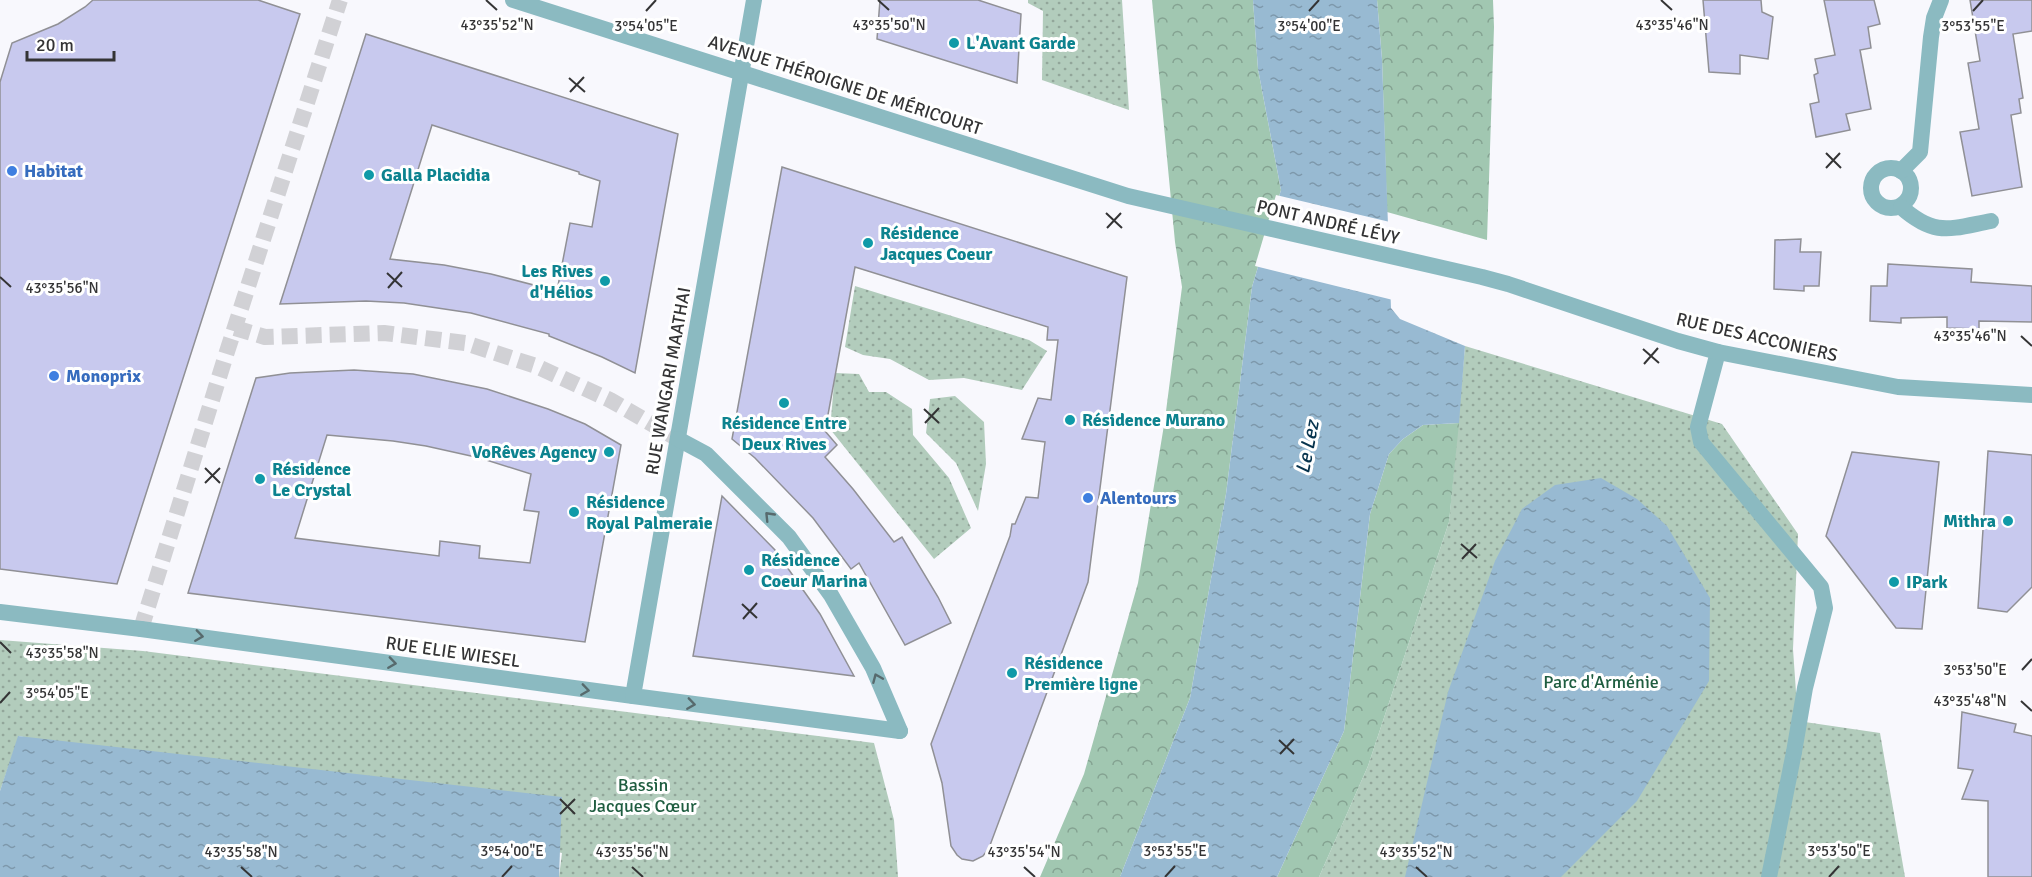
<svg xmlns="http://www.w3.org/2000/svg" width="2032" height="877" font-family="Signika,sans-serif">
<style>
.green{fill:url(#green-dots)}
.forest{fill:url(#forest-crowns)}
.water{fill:url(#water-ripples)}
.pier{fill:#f8f8fd}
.building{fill:#c8c9ee;stroke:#909095;stroke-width:1.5;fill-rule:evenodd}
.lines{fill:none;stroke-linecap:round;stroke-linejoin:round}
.minor-tunnel{stroke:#d1d1d5;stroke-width:16;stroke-dasharray:16 8;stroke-linecap:butt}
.pedestrian{stroke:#8bbac1;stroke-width:16}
.minor{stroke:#8bbac1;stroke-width:16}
.tertiary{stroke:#8bbac1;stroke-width:16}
.oneway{stroke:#576a6d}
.ticks{fill:none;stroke:#343435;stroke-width:2}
.culture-dot{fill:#0f9aa8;stroke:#fff;stroke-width:2}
.shop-dot{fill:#3f7fe0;stroke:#fff;stroke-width:2}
.labels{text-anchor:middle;stroke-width:6;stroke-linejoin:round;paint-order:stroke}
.culture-label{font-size:18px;font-weight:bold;fill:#0d838f;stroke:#fff;text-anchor:start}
.street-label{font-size:18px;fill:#343435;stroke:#fff}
.shop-label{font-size:18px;font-weight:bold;fill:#366cbe;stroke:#fff;text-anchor:start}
.park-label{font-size:18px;fill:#1f5d40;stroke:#fff}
.water-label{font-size:20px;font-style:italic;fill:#06334d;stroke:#fff}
.ticks-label{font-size:15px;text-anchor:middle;fill:#343435;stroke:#fff;stroke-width:6;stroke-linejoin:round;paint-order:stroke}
</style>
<defs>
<pattern id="green-dots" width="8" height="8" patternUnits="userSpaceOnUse" patternTransform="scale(1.5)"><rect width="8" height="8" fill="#b2ccbc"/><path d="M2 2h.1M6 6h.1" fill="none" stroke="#92a69a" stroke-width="1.8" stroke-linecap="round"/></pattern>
<pattern id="forest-crowns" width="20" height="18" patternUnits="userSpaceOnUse" patternTransform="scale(1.5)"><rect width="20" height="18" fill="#a1c7b1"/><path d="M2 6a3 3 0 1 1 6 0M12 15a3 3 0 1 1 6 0" fill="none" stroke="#84a291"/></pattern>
<pattern id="water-ripples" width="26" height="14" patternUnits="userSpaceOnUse" patternTransform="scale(1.5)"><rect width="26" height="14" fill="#98bad2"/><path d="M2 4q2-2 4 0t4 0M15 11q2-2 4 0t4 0" fill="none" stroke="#7d98ab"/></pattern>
</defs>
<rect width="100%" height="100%" fill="#f8f8fd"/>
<g class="green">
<polygon points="1028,0 1122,0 1129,110 1042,80 1043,11 1028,3"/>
<polygon points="855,286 1029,340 1047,351 1022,390 964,378 929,380 890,359 863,355 845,347"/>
<polygon points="1465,346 1722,424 1798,534 1793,649 1798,721 1880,733 1905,877 1319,877 1368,766 1449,522"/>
<polygon points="835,373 859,374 869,392 886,392 912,409 913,435 949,478 971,528 934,559 830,429"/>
<polygon points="955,396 984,422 986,464 978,511 956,463 926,433 930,399"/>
<polygon points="0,640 143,651 874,743 894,820 898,877 559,877 562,853 19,736 0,791"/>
</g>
<g class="forest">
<polygon points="1152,0 1253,0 1258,69 1281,190 1252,287 1226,494 1190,698 1120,877 1040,877 1084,774 1138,583 1165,419 1182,287 1175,242"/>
<polygon points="1377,0 1493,0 1494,27 1487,240 1387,212 1382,59"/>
<polygon points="1459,423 1449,522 1368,766 1319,877 1277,877 1344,731 1370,514 1389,454 1403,439 1423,425"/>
</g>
<g class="water">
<polygon points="1253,0 1377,0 1382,59 1391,308 1400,319 1465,346 1459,423 1423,425 1403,439 1389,454 1370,514 1344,731 1277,877 1120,877 1190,698 1226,494 1252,287 1281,190 1258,69"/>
<polygon points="1601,478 1637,499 1667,526 1710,598 1709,681 1637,801 1561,877 1405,877 1448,692 1495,561 1522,509 1555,485"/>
<polygon points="18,736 562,797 559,877 0,877 0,791"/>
</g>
<polygon class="pier" points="1276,195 1390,222 1393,300 1255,266"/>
<g class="building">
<polygon points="93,0 258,0 300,14 117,584 0,569 0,82 12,43 58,24 85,7"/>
<polygon points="880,0 978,0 1021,14 1017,83 877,39"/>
<polygon points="1703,0 1761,0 1762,12 1773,17 1768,59 1740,55 1740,74 1709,72"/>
<polygon points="1824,0 1874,0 1880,24 1868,27 1871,48 1860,50 1871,109 1846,114 1850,130 1816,137 1810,104 1819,102 1814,75 1818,73 1815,59 1835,55"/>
<polygon points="1970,0 2032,0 2032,31 2013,34 2023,98 2019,99 2021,113 2011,115 2022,187 1972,196 1960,132 1979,129 1968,63 1980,61"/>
<path d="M366,34L678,134L635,373L602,357L549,336V334L471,313L404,303L366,301L280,304ZM432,125L579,172V174L600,181L592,227L570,223L557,291L491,274L444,265L390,259Z"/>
<polygon points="782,167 1127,277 1088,582 989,848 983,856 973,861 962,859 957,855 951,846 942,783 931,744 1010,536 1012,524 1015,524 1026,497 1038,498 1045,442 1022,439 1038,398 1051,400 1058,340 1047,340 1048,327 855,267 825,431 837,445 825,457 853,489 894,542 902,537 938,597 951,623 905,645 859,563 851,569 813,518 755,458 732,439"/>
<polygon points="1801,239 1800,252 1821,252 1819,286 1804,286 1804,291 1774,289 1775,240"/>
<polygon points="1888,264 1972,269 1971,282 2032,286 2032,322 1979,321 1979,329 1947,328 1947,317 1901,318 1901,323 1870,321 1871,286 1887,286"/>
<path d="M354,370L413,374L487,389L548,409L585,424L621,445L585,642L188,593L256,378L290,373ZM327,435L393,441L426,446L480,458L531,474L524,510L539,512L530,563L479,558L480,546L440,541L439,556L295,538Z"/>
<polygon points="1988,451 2032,455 2032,587 2007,612 1978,608"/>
<polygon points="1852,452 1939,462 1922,629 1896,628 1826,536"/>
<polygon points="722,496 775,550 820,614 854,676 693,656"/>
<polygon points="1962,712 2016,724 2014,732 2032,736 2032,877 1988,877 1988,801 1962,799 1973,770 1958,768"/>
</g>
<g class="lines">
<g class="minor-tunnel">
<polyline points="235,328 265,337 384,333 465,343 536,366 610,400 678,439"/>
<polyline points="141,629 225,358 340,0"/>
</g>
<g class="pedestrian">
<polyline points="141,629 633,696"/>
<polyline points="1769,877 1794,752"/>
</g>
<g class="minor">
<polyline points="754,0 633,696 900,731"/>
<circle cx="1891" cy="188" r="20"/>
<polyline points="1901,171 1920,152 1931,37 1934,18 1941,0"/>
<path d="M1901,207C1935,237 1949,229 1991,221"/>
<polyline points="1718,352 1698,427 1701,442 1821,587 1825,608 1805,688 1794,752"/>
<polyline points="678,439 706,454 789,537 831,595 873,668 900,731"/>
<polyline points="0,612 141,629"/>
</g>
<polyline class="tertiary" points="513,0 1128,196 1482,277 1508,284 1678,341 1718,352 1898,387 2032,395"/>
</g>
<defs><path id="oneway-chevron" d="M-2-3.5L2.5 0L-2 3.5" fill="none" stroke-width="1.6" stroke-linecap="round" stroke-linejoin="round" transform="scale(1.5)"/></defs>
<g class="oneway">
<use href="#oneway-chevron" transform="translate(769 516) rotate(-134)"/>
<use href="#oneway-chevron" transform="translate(199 636) rotate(8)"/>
<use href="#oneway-chevron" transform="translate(392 663) rotate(8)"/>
<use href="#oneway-chevron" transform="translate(877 678) rotate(-113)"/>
<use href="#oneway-chevron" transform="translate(585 690) rotate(8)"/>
<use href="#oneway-chevron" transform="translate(691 704) rotate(8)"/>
</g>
<path class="ticks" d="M486,0L497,10M878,0L889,10M1661,0L1672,10M646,11L656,0M1309,11L1319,0M1973,11L1983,0M569,78L585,92M570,92L584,77M1826,153L1841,168M1826,168L1840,153M1106,213L1122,228M1107,228L1121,213M387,273L402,287M0,277L11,287M388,288L402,272M2021,336L2032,346M1643,349L1659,363M1644,364L1658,348M924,409L939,423M925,423L939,408M205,468L220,483M205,483L220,468M1461,544L1477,558M1462,559L1476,544M742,604L757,618M743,619L757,603M0,642L11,653M2022,670L2032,659M2021,701L2032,711M0,703L10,692M1279,740L1294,754M1280,754L1294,739M560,799L575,814M560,814L575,799M241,867L252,877M632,867L643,877M1024,867L1035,877M1416,867L1427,877M502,877L512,866M1165,877L1175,866M1829,877L1839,866"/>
<g class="culture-dot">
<circle cx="954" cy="43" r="6"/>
<circle cx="369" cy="175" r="6"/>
<circle cx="868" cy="243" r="6"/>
<circle cx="605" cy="281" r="6"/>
<circle cx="784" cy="403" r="6"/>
<circle cx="1070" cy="420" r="6"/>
<circle cx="609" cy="452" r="6"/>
<circle cx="260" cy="479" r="6"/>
<circle cx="574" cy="512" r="6"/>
<circle cx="2008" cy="521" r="6"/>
<circle cx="749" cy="570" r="6"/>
<circle cx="1894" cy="582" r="6"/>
<circle cx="1012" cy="673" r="6"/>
</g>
<g class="shop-dot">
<circle cx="12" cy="171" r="6"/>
<circle cx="54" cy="376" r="6"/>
<circle cx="1088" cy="498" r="6"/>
</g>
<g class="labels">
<g class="culture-label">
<text x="966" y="49">L'Avant Garde</text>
<text x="381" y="181">Galla Placidia</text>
<text x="880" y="239">Résidence<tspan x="880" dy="21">Jacques Coeur</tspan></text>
<text x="593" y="277" text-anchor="end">Les Rives<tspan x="593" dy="21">d'Hélios</tspan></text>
<text x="1082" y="426">Résidence Murano</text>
<text x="784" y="429" text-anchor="middle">Résidence Entre<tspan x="784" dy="21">Deux Rives</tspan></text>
<text x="597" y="458" text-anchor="end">VoRêves Agency</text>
<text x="272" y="475">Résidence<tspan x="272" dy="21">Le Crystal</tspan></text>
<text x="586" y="508">Résidence<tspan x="586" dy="21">Royal Palmeraie</tspan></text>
<text x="1996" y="527" text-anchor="end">Mithra</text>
<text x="761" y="566">Résidence<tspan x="761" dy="21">Coeur Marina</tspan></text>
<text x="1906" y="588">IPark</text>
<text x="1024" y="669">Résidence<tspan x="1024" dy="21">Première ligne</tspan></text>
</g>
<g class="street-label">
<text transform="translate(845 85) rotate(18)" y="6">AVENUE THÉROIGNE DE MÉRICOURT</text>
<text transform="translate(1328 222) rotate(13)" y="6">PONT ANDRÉ LÉVY</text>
<text transform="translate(1757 337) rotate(13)" y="6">RUE DES ACCONIERS</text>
<text transform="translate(668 381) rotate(-80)" y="6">RUE WANGARI MAATHAI</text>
<text transform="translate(453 652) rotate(8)" y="6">RUE ELIE WIESEL</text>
</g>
<g class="shop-label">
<text x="24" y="177">Habitat</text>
<text x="66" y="382">Monoprix</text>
<text x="1100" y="504">Alentours</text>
</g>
<g class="park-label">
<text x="1601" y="688">Parc d'Arménie</text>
<text x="643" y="791">Bassin<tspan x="643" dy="21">Jacques Cœur</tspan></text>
</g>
<g class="water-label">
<text transform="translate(1307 447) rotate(-79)" y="7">Le Lez</text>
</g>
</g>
<g class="ticks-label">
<text x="1672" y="30">43°35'46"N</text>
<text x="497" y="30">43°35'52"N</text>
<text x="889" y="30">43°35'50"N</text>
<text x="646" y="31">3°54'05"E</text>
<text x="1309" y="31">3°54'00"E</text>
<text x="1973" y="31">3°53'55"E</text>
<text x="62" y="293">43°35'56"N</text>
<text x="1970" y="341">43°35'46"N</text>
<text x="62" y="658">43°35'58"N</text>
<text x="1975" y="675">3°53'50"E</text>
<text x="57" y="698">3°54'05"E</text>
<text x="1970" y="706">43°35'48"N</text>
<text x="512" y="856">3°54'00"E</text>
<text x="1175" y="856">3°53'55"E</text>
<text x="1839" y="856">3°53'50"E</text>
<text x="241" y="857">43°35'58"N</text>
<text x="632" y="857">43°35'56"N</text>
<text x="1024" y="857">43°35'54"N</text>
<text x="1416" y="857">43°35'52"N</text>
</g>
<path d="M27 51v9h87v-9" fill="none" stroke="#343435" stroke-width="3"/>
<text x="36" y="51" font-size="18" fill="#343435" stroke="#ffffff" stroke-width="4.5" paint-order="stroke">20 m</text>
</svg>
